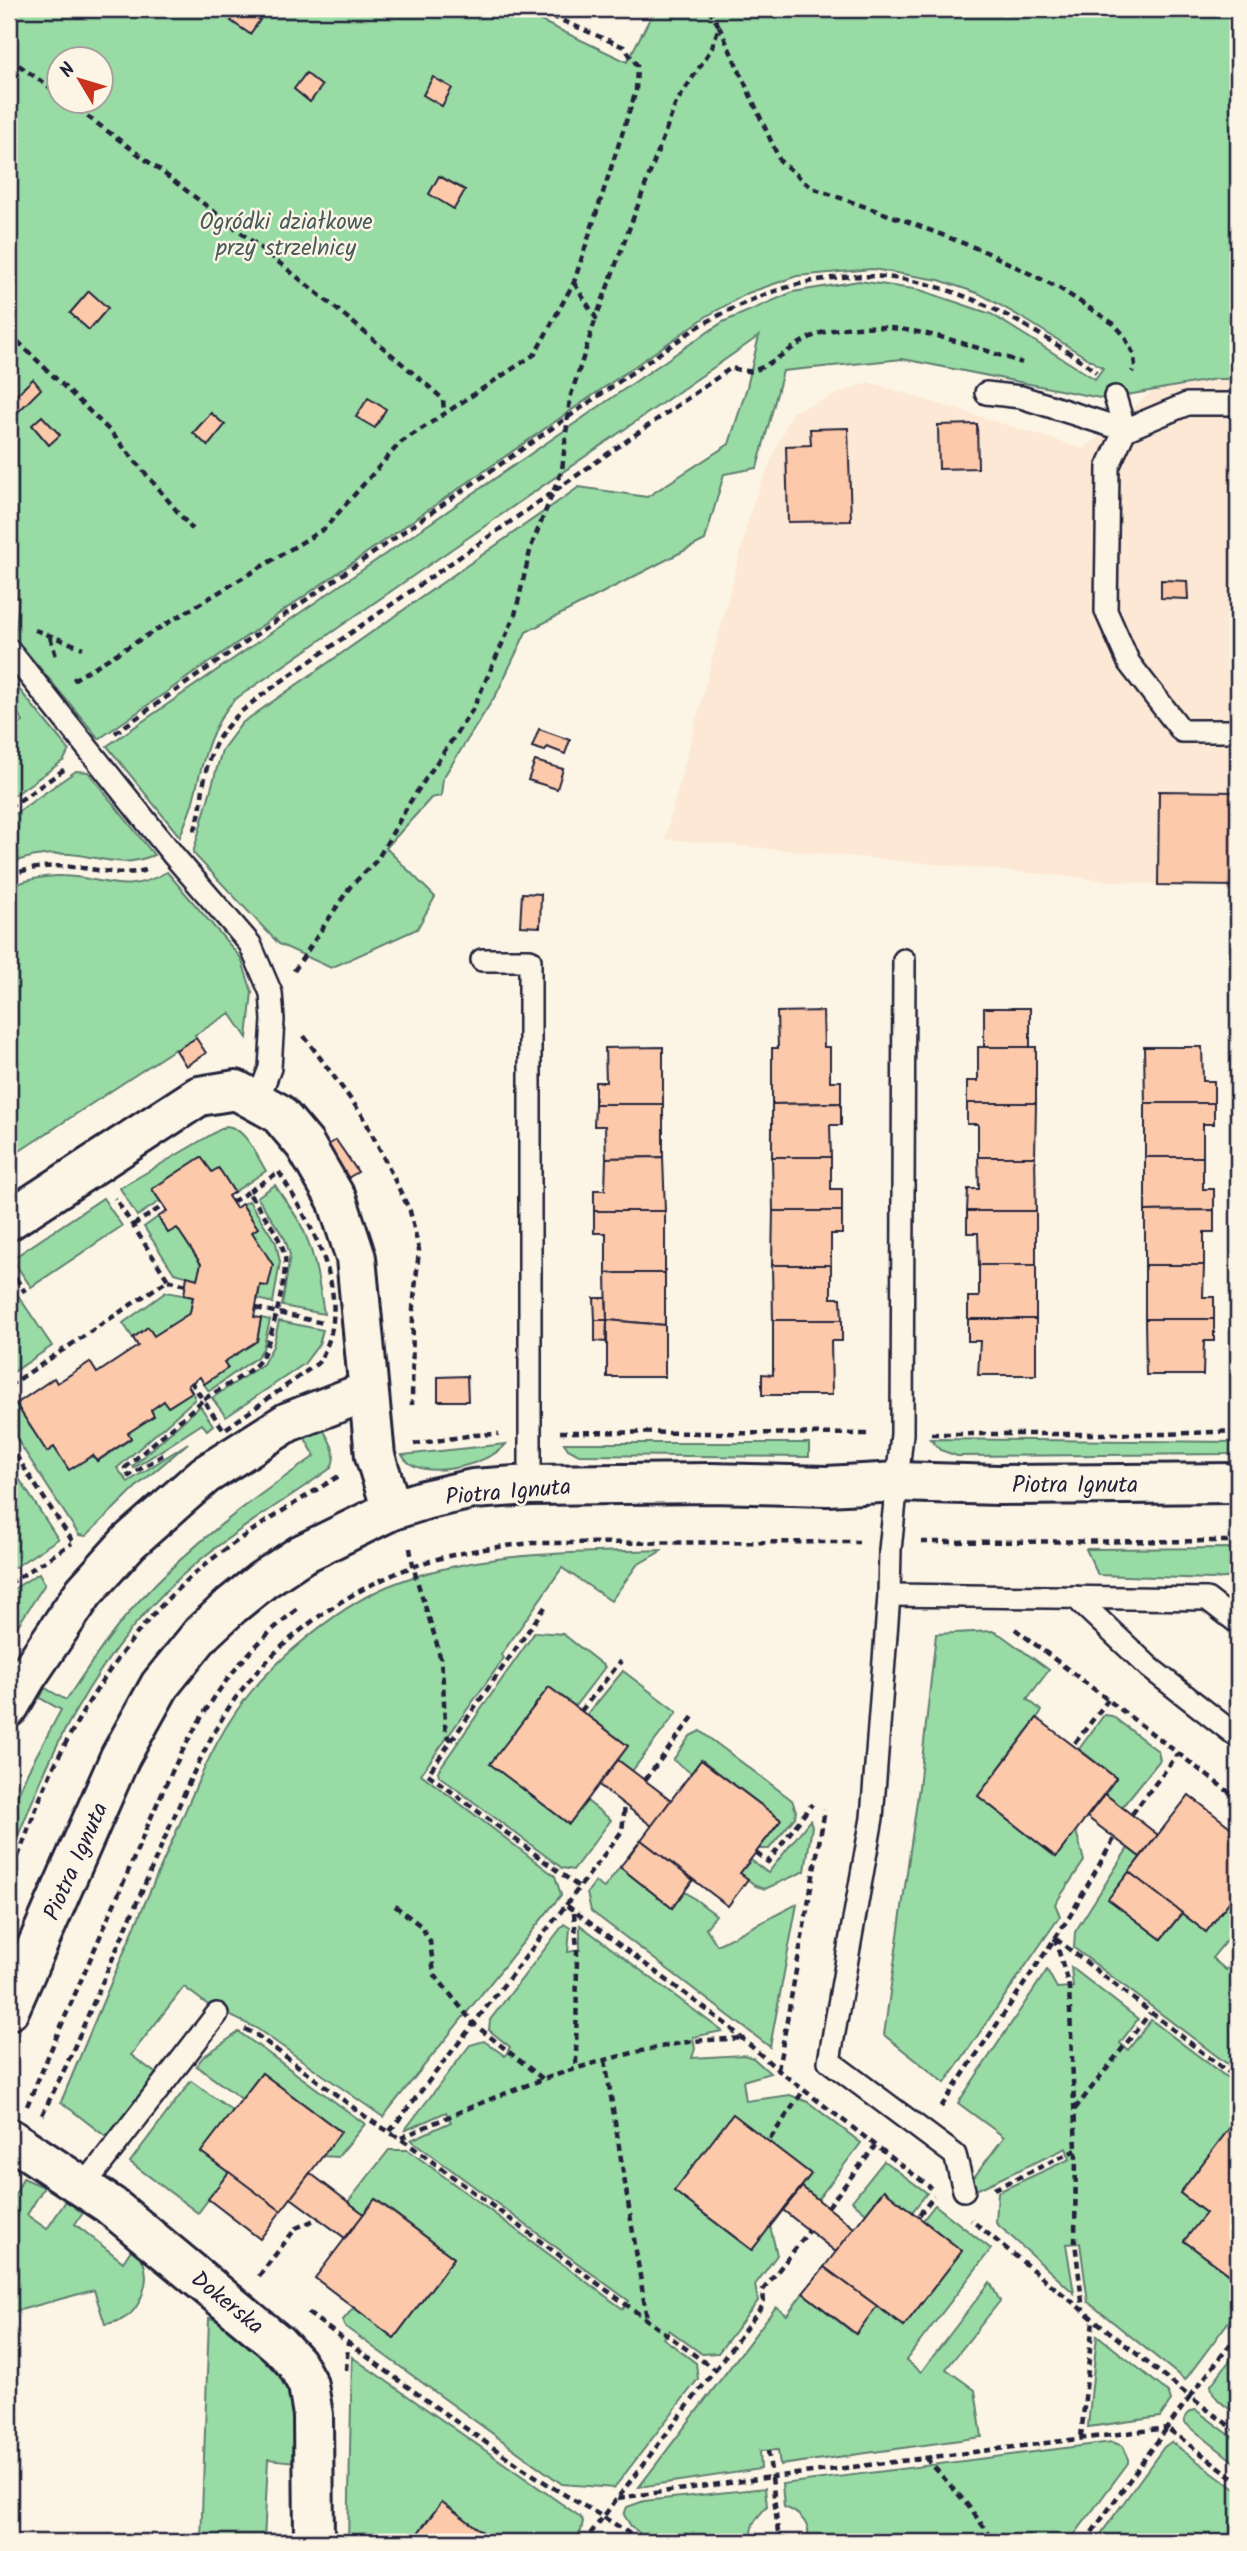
<svg xmlns="http://www.w3.org/2000/svg" width="1247" height="2551" font-family="Kalam,sans-serif">
<style>
.built{fill:#fce8d4}
.green{fill:#99dba5;stroke:#5e7e70;stroke-width:2;fill-rule:evenodd}
.building{fill:#fccaab;stroke:#22223b;stroke-width:2}
.lines{fill:none;stroke-linecap:round;stroke-linejoin:round}
.lane-casing{stroke:#22223b;stroke-width:26}
.street-casing{stroke:#22223b;stroke-width:44}
.path{stroke:#22223b;stroke-width:4.5;stroke-dasharray:7 5;stroke-linecap:butt}
.lane{stroke:#fcf5e5;stroke-width:21}
.street{stroke:#fcf5e5;stroke-width:38}
.labels{text-anchor:middle;stroke-width:5;stroke-linejoin:round;paint-order:stroke}
.park-label{font-size:23px;fill:#465a5b;stroke:#fcf5e5}
.street-label{font-size:23px;fill:#22223b;stroke:#fcf5e5}
</style>
<rect width="100%" height="100%" fill="#fcf5e5"/>
<filter id="ink" filterUnits="userSpaceOnUse"><feTurbulence type="fractalNoise" baseFrequency=".0143" numOctaves="2"/><feDisplacementMap in="SourceGraphic" scale="14" xChannelSelector="R" yChannelSelector="G"/><feConvolveMatrix kernelMatrix="1 2 1 2 8 2 1 2 1" color-interpolation-filters="sRGB"/></filter>
<g filter="url(#ink)">
<polygon class="built" points="1238,319 1238,886 1158,885 665,839 754,500 792,412 869,382 1084,449"/>
<g class="green">
<path d="M9,9H516L627,62L655,9H1238V379H1216L1105,399L903,359L783,371L757,468L724,474L705,540L526,632L497,693L443,778L441,796L431,798L386,848L435,897L417,929L331,968L279,944L193,853L222,750L242,723L579,487L647,497L729,444L747,387L759,336L234,700C207,731 203,763 193,801C190,813 184,825 180,837L107,746L684,348L723,322L793,292L859,281L920,290L991,314L1095,379L1103,368L1026,320L980,294L939,280L872,269L797,276L748,293L707,316L99,739L15,638L19,597H9ZM60,60H102V102H60Z"/>
<polygon points="9,677 69,750 64,760 9,799 9,730 23,722 9,698"/>
<path d="M76,771L88,772L154,855C125,867 109,860 79,855C55,852 31,855 9,864V818Z"/>
<path d="M167,872L241,958L252,992L247,1038L230,1013L195,1035L196,1038L176,1050L175,1049L9,1158V887C26,880 43,875 62,876C105,877 122,897 167,872Z"/>
<path d="M226,1126C245,1127 257,1156 266,1171L234,1192L219,1168L212,1172L201,1157L152,1189L160,1201L137,1216L120,1188Z"/>
<path d="M275,1185C283,1198 293,1210 300,1223C315,1252 319,1283 324,1314L282,1306L290,1255L285,1239L257,1197Z"/>
<polygon points="103,1198 122,1226 31,1287 12,1259"/>
<polygon points="249,1201 276,1243 280,1262 273,1303 258,1299 260,1285 268,1286 252,1232 258,1228 242,1204"/>
<polygon points="158,1217 168,1233 177,1228 201,1264 197,1279 174,1273 144,1227"/>
<polygon points="9,1282 52,1346 9,1375"/>
<polygon points="166,1292 193,1297 190,1313 154,1336 148,1327 133,1338 123,1323"/>
<polygon points="261,1318 270,1320 263,1349 257,1357 209,1391 204,1384 228,1368 224,1362 257,1341"/>
<polygon points="279,1321 323,1330 319,1344 304,1364 226,1417 212,1398 263,1364 273,1346"/>
<polygon points="192,1392 195,1399 117,1468 128,1482 188,1443 135,1488 86,1536 79,1535 9,1427 10,1396 47,1451 54,1447 69,1470 92,1456 98,1461 131,1439 128,1433 154,1416 151,1410 164,1401 169,1407"/>
<polygon points="200,1406 213,1425 207,1430 202,1424 134,1468 133,1466"/>
<path d="M322,1427C329,1441 339,1452 331,1468C288,1499 241,1526 200,1560C150,1601 107,1655 75,1712C48,1757 30,1809 9,1857V1815L27,1773L61,1710L40,1698L45,1688L66,1700C89,1666 111,1632 139,1601C190,1545 252,1499 315,1456L302,1433Z"/>
<polygon points="930,1439 1238,1442 1238,1450 1230,1454 957,1456 940,1450"/>
<polygon points="564,1443 809,1443 809,1457 579,1455 568,1449"/>
<path d="M506,1444C489,1465 417,1484 402,1455Z"/>
<polygon points="9,1463 58,1539 9,1571"/>
<polygon points="1238,1548 1238,1577 1212,1579 1098,1575 1086,1549"/>
<path d="M663,1550L637,1565L611,1601L562,1568L501,1655L504,1658L421,1774L555,1876L561,1895L383,2117L256,2028L208,2005L184,1987L131,2055L158,2075L110,2140L61,2102C98,2014 134,1926 173,1839C194,1792 212,1743 243,1702C276,1658 344,1602 396,1583C482,1551 573,1553 663,1550Z"/>
<polygon points="39,1573 45,1584 9,1639 9,1592"/>
<polygon points="992,1631 1001,1635 1049,1670 1027,1699 1042,1711 978,1796 1056,1857 1076,1831 1084,1861 1055,1904 1060,1916 945,2083 884,2035 919,1787 936,1634"/>
<polygon points="535,1632 563,1634 605,1667 575,1706 549,1687 491,1764 569,1824 587,1801 611,1820 573,1870 562,1868 439,1776 438,1771"/>
<polygon points="623,1671 677,1712 632,1771 618,1760 628,1746 587,1715"/>
<polygon points="1104,1715 1112,1716 1158,1751 1160,1760 1122,1807 1105,1794 1116,1778 1079,1749"/>
<polygon points="700,1731 792,1800 796,1811 795,1817 769,1849 759,1849 781,1820 702,1760 691,1773 673,1760 690,1736"/>
<polygon points="810,1820 812,1826 805,1871 765,1889 756,1886 740,1873 751,1860 768,1873"/>
<polygon points="1128,1848 1140,1857 1109,1899 1161,1939 1182,1913 1206,1932 1238,1890 1238,1926 1212,1958 1226,1970 1238,1956 1238,2072 1074,1948 1075,1932"/>
<polygon points="620,1867 672,1908 684,1891 716,1915 706,1928 717,1945 797,1904 770,2047 591,1911 587,1893 595,1882 604,1888"/>
<polygon points="564,1924 570,1928 568,1952 580,1950 580,1925 722,2031 693,2037 695,2049 692,2058 744,2055 753,2058 770,2073 743,2081 746,2101 790,2095 808,2102 861,2143 818,2199 802,2187 811,2174 675,2191 751,2250 770,2226 777,2255 755,2285 758,2301 718,2353 702,2354 669,2330 663,2338 696,2363 698,2379 614,2488 562,2484 344,2326 343,2320 354,2307 394,2338 454,2258 376,2199 364,2214 348,2202 389,2150 408,2150 623,2309 629,2301 411,2140 451,2122 446,2112 404,2131 470,2045 484,2041 505,2056 510,2047 489,2030 490,2020"/>
<polygon points="1071,1967 1138,2019 1120,2043 1128,2050 1151,2020 1238,2086 1238,2117 1180,2193 1206,2213 1184,2241 1236,2280 1238,2279 1238,2309 1185,2380 1088,2302 1080,2243 1066,2244 1074,2293 996,2223 998,2192 1070,2159 1066,2148 974,2191 969,2184 1004,2137 958,2103 1047,1970 1057,1988 1073,1987"/>
<polygon points="239,2032 365,2124 338,2157 322,2156 341,2132 262,2073 242,2099 196,2066 203,2057"/>
<polygon points="191,2081 233,2111 229,2172 198,2213 130,2162"/>
<polygon points="884,2161 927,2193 912,2212 884,2190 866,2213 852,2201"/>
<path d="M23,2178L44,2187L27,2215L47,2229L66,2201L83,2213L75,2224L123,2262L133,2247C136,2251 141,2256 143,2261C151,2280 141,2311 121,2320C117,2322 110,2323 105,2324L94,2290L9,2313V2208Z"/>
<polygon points="935,2205 991,2249 906,2360 921,2372 990,2282 1000,2301 946,2369 975,2390 982,2437 780,2465 778,2450 760,2451 761,2469 639,2487 776,2307 787,2315 803,2293 855,2334 877,2306 904,2326 962,2251 923,2220"/>
<polygon points="209,2318 226,2322 274,2362 294,2395 295,2462 268,2459 264,2542 201,2542"/>
<polygon points="1097,2335 1168,2392 1171,2401 1160,2417 1088,2427"/>
<path d="M1238,2350V2415C1227,2407 1212,2399 1211,2385Z"/>
<polygon points="352,2357 579,2516 583,2521 581,2531 573,2542 496,2542 442,2502 411,2542 348,2542"/>
<path d="M1196,2410L1238,2441V2465L1185,2423C1183,2415 1189,2411 1196,2410Z"/>
<path d="M1112,2442L1123,2446L1128,2457V2463L1069,2542H806C814,2526 799,2512 784,2507L782,2484Z"/>
<polygon points="1171,2442 1238,2491 1238,2542 1095,2542 1164,2447"/>
<path d="M765,2488L767,2506C757,2518 747,2526 753,2542H650L631,2526L624,2515L627,2507L644,2501Z"/>
</g>
<g class="building">
<polygon points="239,9 244,9 260,20 250,34 231,21"/>
<polygon points="306,73 322,86 310,102 294,89"/>
<polygon points="433,77 452,88 442,106 423,95"/>
<polygon points="439,176 465,190 454,209 429,194"/>
<polygon points="89,291 108,308 89,330 70,313"/>
<polygon points="33,379 41,389 14,416 9,410 9,402"/>
<polygon points="368,398 386,409 375,428 356,417"/>
<polygon points="211,413 225,425 208,446 193,433"/>
<polygon points="42,416 60,435 49,445 32,425"/>
<polygon points="977,424 978,468 939,469 938,425"/>
<polygon points="848,428 851,521 788,522 786,446 811,445 810,429"/>
<polygon points="1161,580 1187,581 1188,599 1161,598"/>
<polygon points="539,729 570,740 565,754 547,747 545,751 532,747"/>
<polygon points="535,761 563,769 557,789 528,780"/>
<polygon points="1159,791 1238,792 1238,886 1158,885"/>
<polygon points="522,893 541,894 540,927 520,926"/>
<rect x="984" y="1008" width="46" height="39"/>
<polygon points="823,1011 824,1047 830,1047 830,1081 841,1081 841,1103 772,1104 772,1048 778,1048 777,1012"/>
<polygon points="196,1038 206,1053 186,1066 176,1050"/>
<polygon points="663,1047 663,1104 595,1104 595,1082 606,1082 605,1048"/>
<polygon points="978,1047 1036,1047 1036,1103 967,1103 967,1081 978,1081"/>
<polygon points="1144,1047 1202,1047 1203,1081 1214,1081 1214,1103 1145,1103"/>
<polygon points="841,1103 841,1125 830,1125 831,1157 772,1157 772,1104"/>
<polygon points="967,1103 1036,1103 1035,1157 978,1157 978,1124 967,1124"/>
<polygon points="1145,1103 1214,1103 1214,1124 1203,1124 1203,1157 1145,1157"/>
<polygon points="595,1104 663,1104 663,1157 606,1158 605,1126 594,1126"/>
<polygon points="336,1140 358,1172 346,1179 325,1147"/>
<polygon points="201,1157 212,1172 218,1168 222,1173 234,1192 228,1196 236,1208 242,1204 253,1221 258,1228 252,1232 273,1265 268,1286 260,1285 254,1317 261,1318 257,1341 224,1362 228,1368 204,1384 200,1377 188,1385 192,1392 168,1407 164,1401 151,1410 154,1416 128,1433 131,1438 97,1461 93,1455 69,1470 54,1447 47,1452 16,1404 54,1378 57,1383 90,1362 97,1373 138,1346 133,1338 148,1327 154,1336 190,1313 193,1297 184,1295 187,1276 197,1279 201,1264 177,1228 168,1233 158,1217 167,1211 152,1189"/>
<polygon points="663,1157 665,1211 594,1211 594,1190 605,1190 606,1158"/>
<polygon points="772,1157 831,1157 831,1189 842,1189 842,1211 773,1211"/>
<polygon points="978,1157 1035,1157 1036,1211 967,1211 968,1189 979,1189"/>
<polygon points="1145,1157 1203,1157 1203,1189 1214,1189 1214,1210 1145,1211"/>
<polygon points="1214,1210 1214,1232 1204,1232 1204,1265 1145,1265 1145,1211"/>
<polygon points="594,1211 665,1211 665,1273 606,1273 606,1233 594,1233"/>
<polygon points="773,1211 842,1211 842,1234 831,1234 831,1265 772,1265"/>
<polygon points="967,1211 1036,1211 1036,1265 979,1265 978,1233 967,1233"/>
<polygon points="772,1265 831,1265 831,1298 841,1298 842,1320 773,1320"/>
<polygon points="979,1265 1036,1265 1036,1319 968,1319 968,1297 979,1297"/>
<polygon points="1145,1265 1204,1265 1203,1297 1214,1297 1214,1319 1145,1319"/>
<polygon points="606,1273 665,1273 665,1325 607,1320"/>
<polygon points="594,1298 606,1298 607,1320 595,1320"/>
<polygon points="968,1319 1036,1319 1036,1375 978,1375 980,1341 968,1341"/>
<polygon points="1145,1319 1214,1319 1214,1341 1204,1341 1203,1375 1146,1375"/>
<polygon points="595,1320 607,1320 606,1342 595,1341"/>
<polygon points="607,1320 665,1325 665,1377 607,1377"/>
<polygon points="773,1320 842,1320 842,1341 831,1341 832,1395 762,1395 762,1374 773,1375"/>
<polygon points="467,1376 468,1401 438,1401 438,1377"/>
<polygon points="549,1687 628,1746 569,1824 490,1764"/>
<polygon points="1037,1718 1116,1778 1056,1857 978,1796"/>
<polygon points="618,1760 671,1800 652,1826 599,1785"/>
<polygon points="701,1760 781,1820 740,1873 748,1879 728,1906 641,1840"/>
<polygon points="1105,1794 1158,1835 1140,1857 1087,1817"/>
<polygon points="1189,1795 1238,1833 1238,1890 1206,1932 1129,1872"/>
<polygon points="641,1840 693,1880 672,1908 620,1867"/>
<polygon points="1129,1872 1182,1913 1161,1939 1108,1899"/>
<polygon points="262,2073 341,2132 281,2211 201,2152"/>
<polygon points="733,2114 811,2174 752,2250 674,2191"/>
<polygon points="1238,2117 1238,2279 1237,2280 1184,2241 1206,2213 1180,2193"/>
<polygon points="229,2172 281,2211 260,2239 208,2199"/>
<polygon points="310,2173 364,2214 345,2238 291,2198"/>
<polygon points="802,2187 854,2228 836,2252 783,2210"/>
<polygon points="884,2190 962,2251 904,2326 824,2267"/>
<polygon points="375,2199 454,2258 394,2338 315,2278"/>
<polygon points="824,2267 877,2306 856,2334 803,2293"/>
<polygon points="442,2502 496,2542 411,2542"/>
</g>
<g class="lines">
<defs>
<g id="lane">
<polyline points="986,393 1021,397 1125,430 1108,467 1106,611 1129,663 1182,731 1238,731"/>
<polyline points="1115,397 1125,430 1187,404 1238,404"/>
<polyline points="9,650 174,856 250,944 271,993 273,1020 270,1068 257,1102"/>
<polyline points="482,960 530,960 530,1485"/>
<polyline points="904,960 902,1434 890,1550 889,1595 872,1818 829,2061 955,2155 964,2190"/>
<polyline points="889,1595 1207,1599 1238,1623"/>
<polyline points="1075,1597 1150,1668 1238,1737"/>
<polyline points="83,2187 217,2014"/>
</g>
<g id="street">
<polyline points="9,1220 199,1096 236,1090 278,1113 305,1145 337,1200 356,1258 375,1456 392,1510"/>
<polyline points="9,1707 27,1676 84,1592 129,1542 205,1475 288,1422 368,1391"/>
<polyline points="9,2010 120,1757 160,1685 202,1633 232,1605 263,1580 302,1554 392,1510 424,1500 473,1489 530,1485 711,1483 827,1486 898,1482 999,1485 1238,1483"/>
<polyline points="9,2138 110,2205 278,2344 296,2363 308,2385 313,2415 314,2542"/>
</g>
</defs>
<use href="#lane" class="lane-casing"/>
<use href="#street" class="street-casing"/>
<g class="path">
<polyline points="565,9 567,23"/>
<polyline points="719,26 780,161 812,188 906,221 986,252 1059,288 1114,324 1123,334 1134,355 1135,367 1132,372"/>
<polyline points="9,58 60,95"/>
<path d="M68,102C196,196 323,294 443,399L444,412"/>
<polyline points="574,283 596,318 676,103 712,48 719,26 708,9"/>
<polyline points="9,333 110,431 192,529"/>
<polyline points="35,630 83,648"/>
<polyline points="50,637 56,656"/>
<polyline points="73,680 324,529 400,443 535,354 574,282 636,91 637,65 624,47 535,9"/>
<path d="M115,733L693,330C813,258 914,258 1034,331C1055,344 1077,356 1096,372"/>
<polyline points="9,808 65,769"/>
<path d="M194,831C202,814 201,795 205,777C213,726 247,706 286,678L731,368C737,369 746,372 752,371C771,366 798,341 818,334C881,313 963,342 1022,363"/>
<path d="M9,876C30,867 51,865 74,867C99,869 121,877 146,870"/>
<polyline points="294,971 350,887 377,860 410,802 473,709 515,615 531,547 562,470 570,398 596,318"/>
<polyline points="304,1036 363,1116 410,1211 419,1250 413,1309 412,1405"/>
<path d="M279,1172C312,1226 358,1301 318,1363L224,1430L203,1400C219,1389 250,1374 260,1360C270,1348 288,1272 285,1257C280,1233 261,1212 248,1192Z"/>
<polyline points="232,1202 248,1192"/>
<polyline points="133,1225 163,1206"/>
<polyline points="9,1268 25,1292"/>
<polyline points="168,1280 186,1285"/>
<polyline points="256,1308 323,1323"/>
<polyline points="9,1386 168,1280 115,1198"/>
<polyline points="560,1432 870,1434"/>
<polyline points="931,1434 1163,1434 1238,1431"/>
<polyline points="414,1444 474,1435 499,1434"/>
<polyline points="9,1445 73,1542"/>
<polyline points="163,1455 129,1476 125,1468 203,1400 192,1383"/>
<polyline points="921,1542 1238,1541"/>
<path d="M410,1548C415,1583 429,1614 438,1648C445,1676 443,1706 446,1735L453,1741"/>
<polyline points="9,1584 72,1543"/>
<polyline points="545,1607 428,1774 579,1887"/>
<polyline points="1015,1629 1238,1799"/>
<polyline points="581,1711 621,1661"/>
<polyline points="1075,1743 1108,1700"/>
<polyline points="645,1780 695,1714"/>
<polyline points="1132,1814 1178,1754"/>
<polyline points="756,1853 768,1862 812,1804"/>
<path d="M9,1879C26,1839 39,1795 59,1756C98,1679 152,1602 223,1551C260,1524 300,1500 339,1476"/>
<polyline points="566,1905 622,1831 625,1805"/>
<polyline points="395,1906 421,1926 430,1941 434,1974 474,2024 543,2079"/>
<polyline points="574,1913 577,1949 576,2067"/>
<polyline points="1055,1938 1069,1987 1076,2150 1075,2242 1083,2310"/>
<polyline points="1056,1939 1238,2080"/>
<polyline points="245,2029 258,2036 370,2120 407,2143 715,2370 584,2542"/>
<polyline points="605,2060 647,2319"/>
<polyline points="778,2070 825,1810"/>
<path d="M27,2106C56,2037 86,1969 116,1900C164,1789 199,1683 300,1607"/>
<polyline points="941,2107 1070,1916 1115,1837"/>
<polyline points="1075,2109 1150,2013"/>
<path d="M42,2115L66,2066L190,1780C205,1750 219,1719 240,1692C283,1636 345,1592 412,1567C449,1553 493,1547 533,1543L859,1542"/>
<polyline points="390,2131 566,1905 727,2025 778,2070 931,2188"/>
<path d="M401,2138C492,2096 587,2058 688,2042C705,2039 724,2040 741,2038"/>
<polyline points="770,2139 804,2090"/>
<polyline points="994,2189 1076,2150"/>
<polyline points="828,2207 875,2146"/>
<polyline points="919,2215 934,2196"/>
<polyline points="259,2276 296,2228 319,2218"/>
<path d="M308,2313C389,2373 470,2434 555,2489C585,2507 613,2521 641,2542"/>
<polyline points="1238,2334 1190,2397 1238,2432"/>
<polyline points="346,2370 348,2344"/>
<polyline points="715,2370 764,2304 763,2290 809,2231"/>
<polyline points="1081,2437 1093,2320"/>
<polyline points="768,2451 772,2477 1167,2428 1190,2397 971,2220"/>
<polyline points="926,2458 966,2503 995,2542"/>
<polyline points="618,2498 772,2477 779,2542"/>
<polyline points="1085,2542 1167,2428 1238,2481"/>
</g>
<use href="#lane" class="lane"/>
<use href="#street" class="street"/>
</g>
</g>
<g class="labels">
<g class="park-label">
<text x="286" y="229">Ogródki działkowe<tspan x="286" dy="26">przy strzelnicy</tspan></text>
</g>
<g class="street-label">
<text x="1075" y="1492">Piotra Ignuta</text>
<text transform="translate(508 1491) rotate(-5)" y="8">Piotra Ignuta</text>
<text transform="translate(75 1861) rotate(-66)" y="8">Piotra Ignuta</text>
<text transform="translate(228 2302) rotate(39)" y="8">Dokerska</text>
</g>
</g>
<rect width="1247" height="2551" fill="none" stroke="#fcf5e5" stroke-width="35"/>
<rect x="18" y="18" width="1212" height="2516" fill="none" stroke="#22223b" stroke-width="2.5" filter="url(#ink)"/>
<g transform="translate(80 80) rotate(308)"><circle r="33" fill="#fcf5e5" stroke="#a5a1a1" stroke-width="2"/>
<path d="M0-5L12 26L0 18L-12 26Z" fill="#c8321e"/>
<text y="-10" font-size="19" font-weight="bold" text-anchor="middle" fill="#22223b">N</text>
</g>
</svg>
